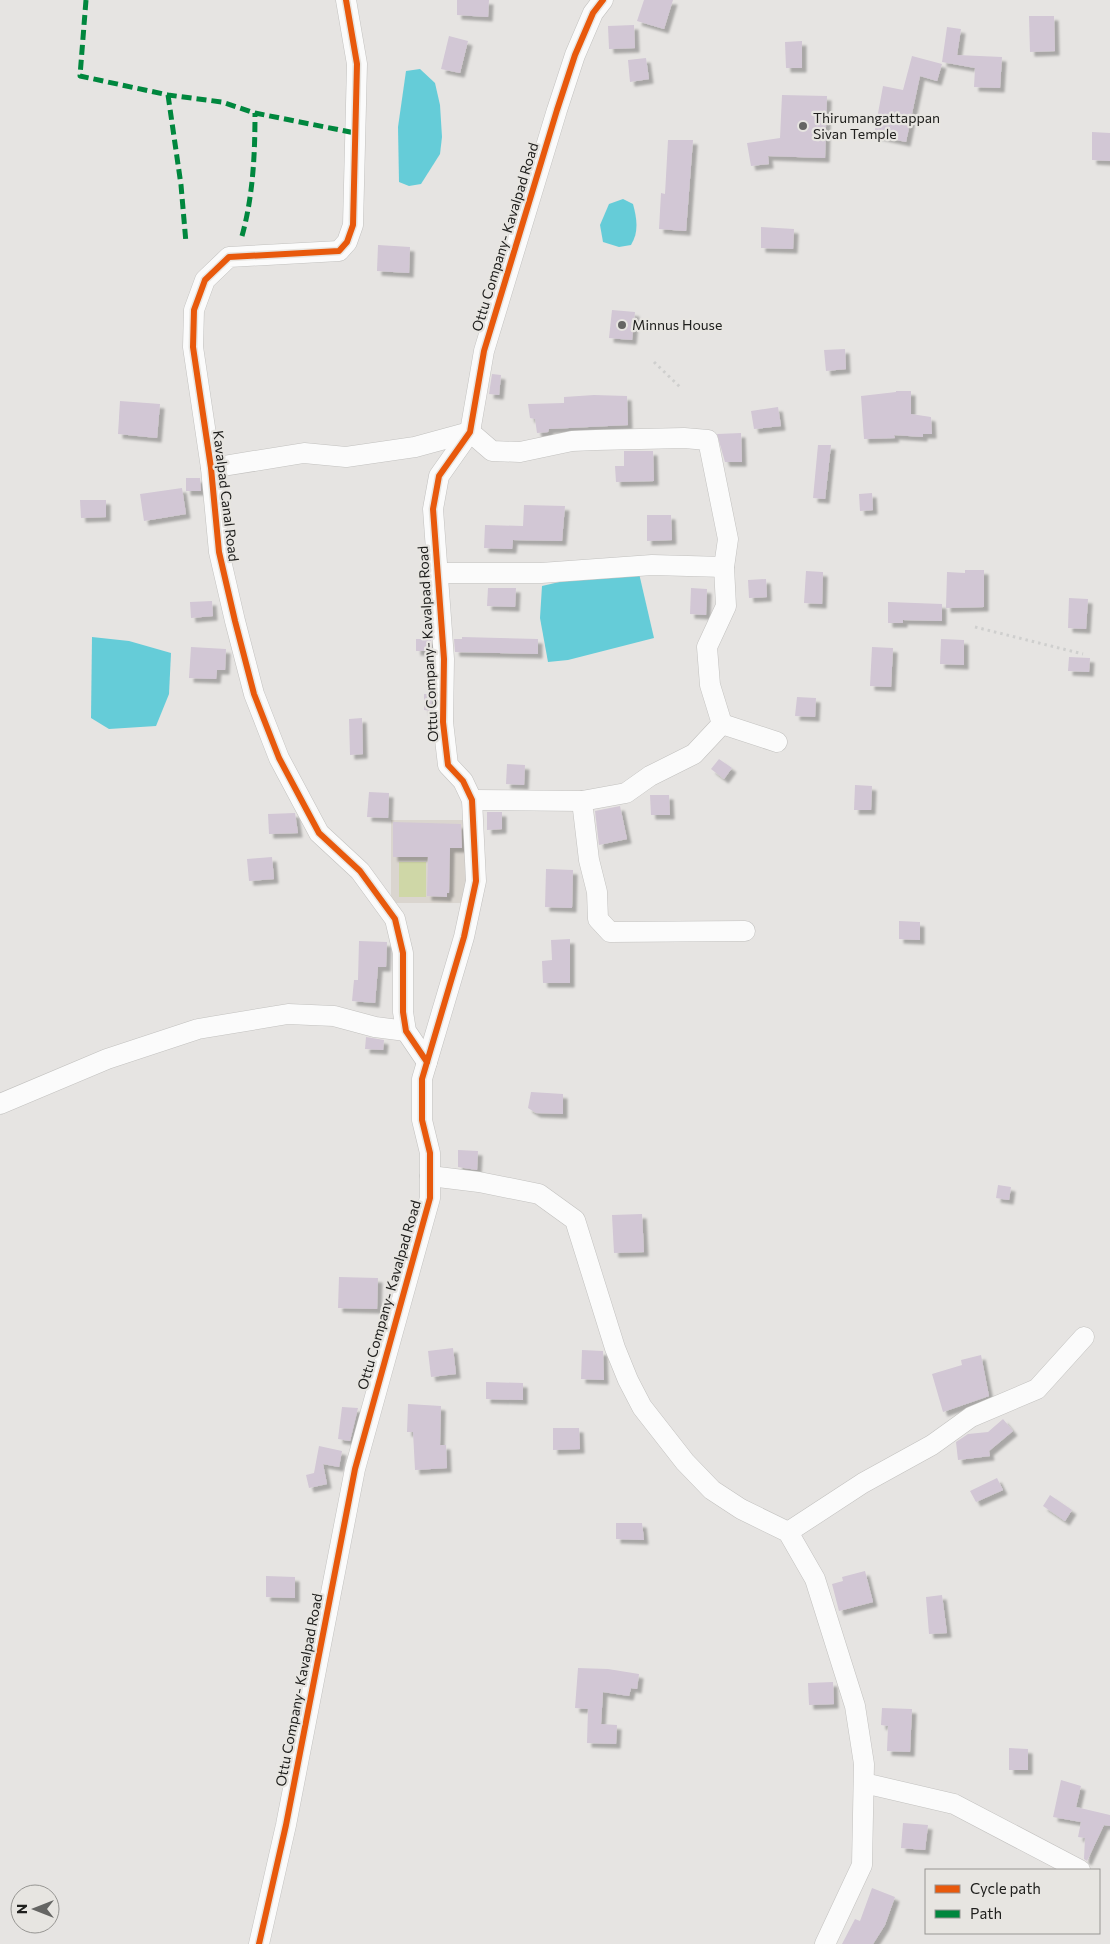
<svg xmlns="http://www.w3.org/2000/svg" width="1110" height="1944" font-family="Commissioner,sans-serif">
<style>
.built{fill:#dad5cf}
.green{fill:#cfd7a7}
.water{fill:#65ccd8}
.building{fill:#d2c7d5;filter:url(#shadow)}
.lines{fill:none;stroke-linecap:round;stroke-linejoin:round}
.minor-casing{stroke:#c2c1bf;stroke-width:21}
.path{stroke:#cfcfce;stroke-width:3;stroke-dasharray:2.5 4;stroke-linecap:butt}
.minor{stroke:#fbfbfb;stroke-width:20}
.quiet{stroke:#00873e;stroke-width:5;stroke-dasharray:10 5;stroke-linecap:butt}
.cycleway-casing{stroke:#e7e5e1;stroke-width:9}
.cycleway{stroke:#e8590c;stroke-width:6}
.poi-dot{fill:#656563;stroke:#e7e5e1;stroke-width:2}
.labels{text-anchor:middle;stroke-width:4.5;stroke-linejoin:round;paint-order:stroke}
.poi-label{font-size:14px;fill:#20201e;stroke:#e7e5e1;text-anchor:start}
.street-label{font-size:14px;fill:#20201e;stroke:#e7e5e1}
</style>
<defs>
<filter id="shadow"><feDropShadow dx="4.5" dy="4.5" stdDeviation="1" flood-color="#0004"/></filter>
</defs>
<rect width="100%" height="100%" fill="#e6e4e2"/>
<polygon class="built" points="391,820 467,820 466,903 391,903"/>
<rect class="green" x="399" y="862" width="27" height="35"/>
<g class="water">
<polygon points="420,69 435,83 440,105 442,137 440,154 421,184 409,186 399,182 398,127 406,71"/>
<path d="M623,199L633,204C637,219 639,232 631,245L619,247L603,242L600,225L609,204Z"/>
<polygon points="638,569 654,638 568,660 548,662 540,618 542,586 594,574"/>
<polygon points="92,637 129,641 171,653 169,694 156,726 109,729 91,718"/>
</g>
<g class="building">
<polygon points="457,0 489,0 488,17 457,15"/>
<polygon points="644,0 673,0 664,29 637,21"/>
<polygon points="1029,16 1054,16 1055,51 1030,52"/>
<polygon points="634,25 635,48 609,49 608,26"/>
<polygon points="947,27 961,29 957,55 1002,57 1000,88 974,87 975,68 942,62"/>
<polygon points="449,36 468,41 460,73 441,69"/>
<polygon points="802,41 802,68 786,68 785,42"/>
<polygon points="912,56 942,64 937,81 920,76 906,142 874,135 883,86 903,90"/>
<polygon points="646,58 649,79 630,82 628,60"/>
<polygon points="782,95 827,96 825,158 768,156 769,164 751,166 747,143 780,138"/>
<polygon points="1092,132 1110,133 1110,161 1092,160"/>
<polygon points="668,140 693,140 686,231 659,229 661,193 665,194"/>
<polygon points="761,227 794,229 793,249 761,248"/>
<polygon points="378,245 410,247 409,273 377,271"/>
<polygon points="612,310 635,312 632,340 609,338"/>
<polygon points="845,349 846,369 826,371 824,350"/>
<polygon points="492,374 501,375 499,395 489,394"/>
<polygon points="896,391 911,391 911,414 931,417 932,434 923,434 923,437 894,435 895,438 864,439 861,396 896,392"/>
<polygon points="594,395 627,396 628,425 549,429 548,432 537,433 535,419 530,418 528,404 564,403 564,397"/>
<polygon points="120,401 160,404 157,438 118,434"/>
<polygon points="778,407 781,426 754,429 751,411"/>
<polygon points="741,433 742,462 725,462 717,434"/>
<polygon points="818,445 831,445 825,499 813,498"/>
<polygon points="624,451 653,451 654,481 616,482 615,466 624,466"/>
<polygon points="186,478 200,478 201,491 186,491"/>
<polygon points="182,488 186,514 144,521 140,494"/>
<polygon points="872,493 873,510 860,511 859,494"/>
<polygon points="80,500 106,500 106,517 81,518"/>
<polygon points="524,505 565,506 562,541 513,540 512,549 484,548 485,525 523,526"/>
<polygon points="647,515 671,515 672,540 647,541"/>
<polygon points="965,570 984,570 984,607 946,608 947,572 965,573"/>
<polygon points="806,571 823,572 822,604 804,603"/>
<polygon points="766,579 767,597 749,598 748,580"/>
<polygon points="488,588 516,588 515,607 487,606"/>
<polygon points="691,588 707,589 706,615 690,614"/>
<polygon points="1069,598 1088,599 1086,629 1068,628"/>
<polygon points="212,601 213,616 191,618 190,602"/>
<polygon points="888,602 942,604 942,621 903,620 903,623 888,623"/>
<polygon points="462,637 538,639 538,654 455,652 454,639 462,639"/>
<polygon points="416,639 431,639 432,651 416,651"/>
<polygon points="941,639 964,640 964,665 940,664"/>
<polygon points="191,647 226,649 225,670 217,670 216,679 189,678"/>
<polygon points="872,647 893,648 891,687 870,686"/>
<polygon points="1069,657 1090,658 1089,672 1068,671"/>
<polygon points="424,694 432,694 431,711 424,710"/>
<polygon points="797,697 816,698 815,717 795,716"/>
<polygon points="362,718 363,754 350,755 349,719"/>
<polygon points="719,759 732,768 724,779 711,769"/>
<polygon points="507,764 525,765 524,785 506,784"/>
<polygon points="855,785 872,786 871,810 854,810"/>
<polygon points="369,792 389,793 388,818 367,817"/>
<polygon points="650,795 669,795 670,815 651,815"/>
<polygon points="620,806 627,839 599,845 595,811"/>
<polygon points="487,812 502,812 502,829 487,830"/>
<polygon points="295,813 298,833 269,834 268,814"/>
<polygon points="393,822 461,824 462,848 450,848 449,893 447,893 447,897 427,896 428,857 393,857"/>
<polygon points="272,857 274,879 249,881 247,859"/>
<polygon points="546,869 573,870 572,908 545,907"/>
<polygon points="899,921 920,922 920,940 899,939"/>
<polygon points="570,939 570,983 543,983 542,961 552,960 551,940"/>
<polygon points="359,941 387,942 386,967 378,967 375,1003 352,1001 354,980 358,980"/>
<polygon points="366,1037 384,1040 383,1050 365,1049"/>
<polygon points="531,1092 563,1094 563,1114 536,1113 528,1108"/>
<polygon points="458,1150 478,1151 477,1170 458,1167"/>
<polygon points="998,1185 1011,1187 1009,1200 996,1198"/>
<polygon points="642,1214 644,1252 614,1253 612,1215"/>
<polygon points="339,1277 378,1278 377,1309 338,1308"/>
<polygon points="453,1348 456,1374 431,1377 428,1351"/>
<polygon points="582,1350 603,1351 604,1380 581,1379"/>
<polygon points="981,1355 989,1396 943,1412 932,1374 962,1365 961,1360"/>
<polygon points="486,1382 523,1383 523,1400 486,1399"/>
<polygon points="408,1404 441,1406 440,1445 446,1445 447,1468 415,1470 413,1432 407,1432"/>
<polygon points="342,1407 358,1408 350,1441 338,1439"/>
<polygon points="1003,1419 1013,1431 989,1451 990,1456 958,1460 956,1442 968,1434 988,1432"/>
<polygon points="553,1428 579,1428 580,1449 553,1450"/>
<polygon points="319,1446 342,1451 339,1467 323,1464 327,1484 309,1488 306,1475 314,1473"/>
<polygon points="997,1478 1003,1490 976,1502 970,1491"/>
<polygon points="1050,1495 1072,1510 1065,1521 1043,1506"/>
<polygon points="616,1523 642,1523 644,1540 616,1539"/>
<polygon points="865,1571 873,1602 839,1611 832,1584 843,1581 842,1577"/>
<polygon points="266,1576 295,1577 295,1598 266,1597"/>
<polygon points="942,1595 947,1633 929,1634 926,1597"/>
<polygon points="578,1668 608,1669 639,1674 637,1689 631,1688 629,1696 603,1692 601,1724 617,1725 616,1744 587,1743 588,1709 575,1708"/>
<polygon points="833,1682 834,1704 809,1705 808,1683"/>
<polygon points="882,1708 912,1709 910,1752 887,1751 888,1726 881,1725"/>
<polygon points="1009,1748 1028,1749 1028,1770 1009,1770"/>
<polygon points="1061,1780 1081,1786 1076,1807 1110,1815 1110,1826 1104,1825 1087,1861 1084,1859 1085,1838 1078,1837 1081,1822 1053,1817"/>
<polygon points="903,1823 928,1825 925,1850 901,1848"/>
<polygon points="872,1888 895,1897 885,1925 873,1944 842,1944 855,1919 860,1921"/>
</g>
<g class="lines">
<defs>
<g id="minor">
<polyline points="346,0 357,64 353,225 347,242 339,251 229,257 205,280 194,310 193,347 211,468 219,552 235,621 254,694 279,758 319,833 360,871 395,919 403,953 403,1012 406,1031 427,1062"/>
<polyline points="211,468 304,453 346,457 415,447 470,432 492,451 520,452 572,441 596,440 684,438 708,440 728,539 724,567 726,606 707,647 710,685 722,724 694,754 650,776 626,793 582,801 589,860 597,892 598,919 610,932 745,931"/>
<polyline points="437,573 541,573 652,565 724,567"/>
<polyline points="722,724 777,742"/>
<polyline points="472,800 582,801"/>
<polyline points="0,1104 107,1059 198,1029 288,1014 334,1016 375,1027 406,1031"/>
<polyline points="430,1176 479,1182 539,1194 575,1220 615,1348 628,1380 642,1407 685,1462 712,1490 741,1509 788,1532 815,1579 855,1706 864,1764 862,1865 825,1944"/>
<polyline points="788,1532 863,1483 932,1445 971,1417 1037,1389 1084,1337"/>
<polyline points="864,1783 954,1804 1080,1870"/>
<polyline points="259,1944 286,1825 355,1469 430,1198 430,1153 422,1120 422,1079 464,937 476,881 472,800 463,781 448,765 443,722 444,659 433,509 439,476 470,432 484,351 557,110 575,55 593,13 603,0"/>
</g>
</defs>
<use href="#minor" class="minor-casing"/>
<g class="path">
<polyline points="654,362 681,388"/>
<polyline points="975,627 1083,654"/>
</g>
<use href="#minor" class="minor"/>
<g class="quiet">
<polyline points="86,0 80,76 168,95 222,102 255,113 355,133"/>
<polyline points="168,95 181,185 186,243"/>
<path d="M242,236C253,196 255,155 255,113"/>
</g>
<defs>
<g id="cycleway">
<polyline points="346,0 357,64 353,225 347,242 339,251 229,257 205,280 194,310 193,347 211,468 219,552 235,621 254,694 279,758 319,833 360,871 395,919 403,953 403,1012 406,1031 427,1062"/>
<polyline points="259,1944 286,1825 355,1469 430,1198 430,1153 422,1120 422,1079 464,937 476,881 472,800 463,781 448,765 443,722 444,659 433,509 439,476 470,432 484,351 557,110 575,55 593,13 603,0"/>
</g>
</defs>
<use href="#cycleway" class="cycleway-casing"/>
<use href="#cycleway" class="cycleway"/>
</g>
<g class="poi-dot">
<circle cx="803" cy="126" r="5"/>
<circle cx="622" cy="325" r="5"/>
</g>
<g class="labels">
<g class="poi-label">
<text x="813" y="123">Thirumangattappan<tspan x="813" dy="16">Sivan Temple</tspan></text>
<text x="632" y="330">Minnus House</text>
</g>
<g class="street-label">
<text transform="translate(505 237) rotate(-73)" y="5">Ottu Company- Kavalpad Road</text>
<text transform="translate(226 496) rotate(83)" y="5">Kavalpad Canal Road</text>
<text transform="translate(428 644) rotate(-93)" y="5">Ottu Company- Kavalpad Road</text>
<text transform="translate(389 1295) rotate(-74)" y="5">Ottu Company- Kavalpad Road</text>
<text transform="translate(299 1690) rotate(-79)" y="5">Ottu Company- Kavalpad Road</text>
</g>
</g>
<rect x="925" y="1869" width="175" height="65" fill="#e7e5e1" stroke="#979693"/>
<rect x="935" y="1885" width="25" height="8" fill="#e8590c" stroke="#979693"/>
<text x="970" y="1894" font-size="15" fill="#20201e">Cycle path</text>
<rect x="935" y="1910" width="25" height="8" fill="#00873e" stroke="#979693"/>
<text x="970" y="1919" font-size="15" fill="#20201e">Path</text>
<g transform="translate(35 1909) rotate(270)"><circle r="24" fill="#e7e5e1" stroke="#979693"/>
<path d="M0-4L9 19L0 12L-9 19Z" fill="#656563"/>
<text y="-8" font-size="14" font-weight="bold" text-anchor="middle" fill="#20201e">N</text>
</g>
</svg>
